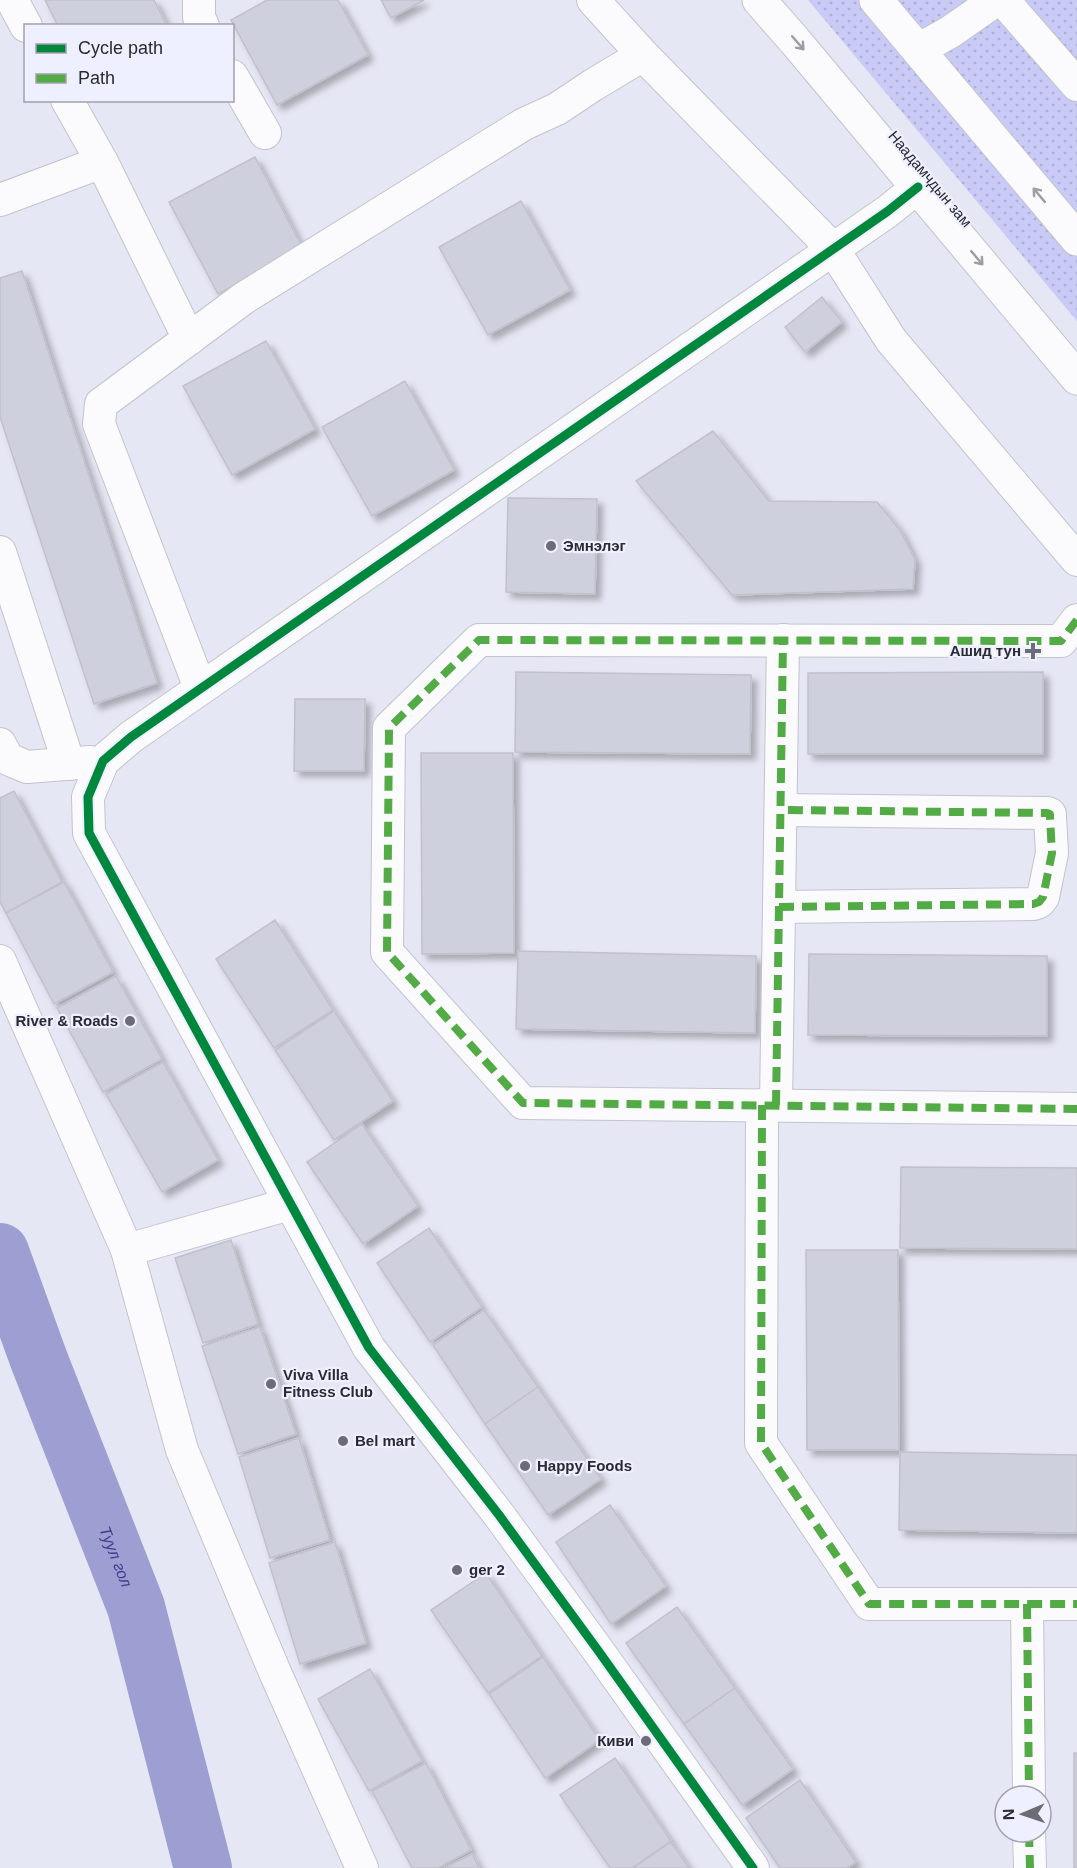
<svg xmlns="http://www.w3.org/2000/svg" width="1077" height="1868" font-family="Arial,sans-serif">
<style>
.park{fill:url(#park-dots)}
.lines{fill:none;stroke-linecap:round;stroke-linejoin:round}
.river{stroke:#9d9ed1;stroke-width:58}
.building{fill:#cfd0dd;stroke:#c1c1cb;stroke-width:1.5;filter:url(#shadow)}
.minor-casing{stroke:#c3c3ce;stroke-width:34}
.highway-casing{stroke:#c3c3ce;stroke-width:35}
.minor{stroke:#fbfbfd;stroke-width:32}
.highway{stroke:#fbfbfd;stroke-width:33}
.quiet{stroke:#53ab45;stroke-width:8;stroke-dasharray:15 8;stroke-linecap:butt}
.cycleway-casing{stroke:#eff0ff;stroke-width:13}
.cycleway{stroke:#00873e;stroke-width:9}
.oneway{stroke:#9d9da2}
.poi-dot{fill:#6c6c77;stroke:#eff0ff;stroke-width:2}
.labels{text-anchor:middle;stroke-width:4.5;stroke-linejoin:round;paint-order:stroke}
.street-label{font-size:15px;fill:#2a2a33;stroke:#eff0ff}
.poi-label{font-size:15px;font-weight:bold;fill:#2a2a33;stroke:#eff0ff;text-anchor:start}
.water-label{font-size:16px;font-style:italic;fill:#433b8e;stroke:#eff0ff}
</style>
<defs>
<pattern id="park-dots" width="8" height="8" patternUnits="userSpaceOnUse" patternTransform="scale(1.5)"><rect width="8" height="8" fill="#c9caf6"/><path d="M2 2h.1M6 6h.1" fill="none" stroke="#adaed3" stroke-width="1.8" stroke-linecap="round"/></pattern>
<filter id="shadow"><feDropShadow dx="5.5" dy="5.5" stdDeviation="3" flood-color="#0004"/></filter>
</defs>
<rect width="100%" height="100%" fill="#e6e7f4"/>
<polygon class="park" points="808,0 1077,0 1077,321"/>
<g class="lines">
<path class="river" id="s1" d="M0,1252L39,1360L136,1607L203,1868"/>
</g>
<g class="building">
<polygon points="45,0 154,0 167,26 58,26"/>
<polygon points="267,0 338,0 368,55 277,105 231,20"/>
<polygon points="381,0 424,0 391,18"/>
<polygon points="255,157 303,249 218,294 169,202"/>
<polygon points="521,201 570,290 488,335 439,247"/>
<polygon points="22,271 157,683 94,704 0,417 0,278"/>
<polygon points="822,297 842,322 805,352 785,327"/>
<polygon points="266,341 315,429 232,475 183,386"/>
<polygon points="405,381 454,470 372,516 322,427"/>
<polygon points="713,431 769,501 877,502 900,530 915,560 913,589 732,595 636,481"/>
<polygon points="508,498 597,499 595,594 506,592"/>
<polygon points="516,672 751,675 750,754 515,752"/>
<polygon points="1043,672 1043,754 808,754 808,673"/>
<polygon points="295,699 365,699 364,771 294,771"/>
<polygon points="421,753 513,753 514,953 422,954"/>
<polygon points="14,791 62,882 6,913 0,902 0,798"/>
<polygon points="64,882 113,972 54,1004 6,913"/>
<polygon points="275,920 333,1010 274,1048 216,959"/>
<polygon points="518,951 756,956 755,1033 516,1029"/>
<polygon points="809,954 1047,956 1047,1036 808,1035"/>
<polygon points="116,976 162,1059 103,1092 57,1008"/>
<polygon points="334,1011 393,1101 334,1140 275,1050"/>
<polygon points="163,1062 218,1160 162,1192 106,1094"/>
<polygon points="362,1124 418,1206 363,1244 307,1162"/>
<polygon points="901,1167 1077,1168 1077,1249 900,1248"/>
<polygon points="429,1228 482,1307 430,1342 377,1263"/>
<polygon points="231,1240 258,1324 203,1343 175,1258"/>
<polygon points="806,1250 898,1250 899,1450 807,1450"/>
<polygon points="484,1310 538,1387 485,1424 433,1345"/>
<polygon points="260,1327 296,1434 238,1454 202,1346"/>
<polygon points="538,1387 601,1479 548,1515 485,1424"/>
<polygon points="299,1438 330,1540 270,1558 239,1457"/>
<polygon points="900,1452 1077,1455 1077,1533 899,1530"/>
<polygon points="610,1505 666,1586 611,1624 556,1542"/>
<polygon points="335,1542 366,1643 300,1664 269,1563"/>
<polygon points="486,1573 542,1656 488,1693 431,1610"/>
<polygon points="677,1607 735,1688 684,1724 626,1643"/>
<polygon points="543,1657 600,1740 545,1778 489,1694"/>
<polygon points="370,1669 422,1761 369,1791 318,1699"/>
<polygon points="735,1688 793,1769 742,1805 684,1724"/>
<rect x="1074" y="1753" width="3" height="115"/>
<polygon points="615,1758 671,1841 632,1868 610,1868 560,1795"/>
<polygon points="426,1763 471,1850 438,1868 412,1868 372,1791"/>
<polygon points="800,1780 856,1862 847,1868 780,1868 746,1818"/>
<polygon points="671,1842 689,1868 633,1868"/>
<polygon points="472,1854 479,1868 444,1868"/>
</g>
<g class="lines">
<defs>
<g id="minor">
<polyline points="12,0 26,26"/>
<polyline points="199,0 199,17 203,26"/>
<polyline points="593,0 643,55 833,249 891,340 1077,560"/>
<polyline points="1003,0 1077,85"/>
<polyline points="918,50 950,32 996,0"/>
<polyline points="232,76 265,133"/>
<polyline points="67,100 102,162 189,339"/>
<polyline points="0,200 102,162"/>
<polyline points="0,552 69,764"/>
<polyline points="1077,620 1061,641 479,640 389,728 387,952 523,1103 1077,1109"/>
<polyline points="200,688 99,424 101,404 244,298 524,124 557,109 593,85 643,55"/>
<polyline points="0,744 8,759 27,767 90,762"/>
<polyline points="779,907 1033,904 1039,902 1043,897 1052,853 1050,817 1050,814 1047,813 781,810"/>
<polyline points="0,961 127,1250"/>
<polyline points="762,1105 761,1443 869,1604 1077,1604"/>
<polyline points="776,1105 783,640"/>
<polyline points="290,1204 127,1250 182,1450 274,1670 362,1868"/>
<polyline points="1027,1604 1029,1796"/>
<polyline points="1029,1832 1030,1868"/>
<polyline points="753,1868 597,1649 499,1515 369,1348 89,833 88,797 103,761 131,737 888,211 918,187"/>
</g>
<g id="highway">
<polyline points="759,0 795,41 1077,378"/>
<polyline points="876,0 1077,239"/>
</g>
</defs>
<use href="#minor" class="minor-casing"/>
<use href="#highway" class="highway-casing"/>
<use href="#minor" class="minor"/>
<use href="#highway" class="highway"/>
<g class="quiet">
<polyline points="1077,620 1061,641 479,640 389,728 387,952 523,1103 1077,1109"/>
<polyline points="779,907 1033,904 1039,902 1043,897 1052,853 1050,817 1050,814 1047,813 781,810"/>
<polyline points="762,1105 761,1443 869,1604 1077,1604"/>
<polyline points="776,1105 783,640"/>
<polyline points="1027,1604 1029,1796"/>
<polyline points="1029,1832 1030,1868"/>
</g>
<defs>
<polyline id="cycleway" points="753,1868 597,1649 499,1515 369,1348 89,833 88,797 103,761 131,737 888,211 918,187"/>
</defs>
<use href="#cycleway" class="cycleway-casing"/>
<use href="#cycleway" class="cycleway"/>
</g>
<defs><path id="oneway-shaft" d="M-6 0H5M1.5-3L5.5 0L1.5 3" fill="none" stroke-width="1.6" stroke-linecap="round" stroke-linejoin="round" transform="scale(1.5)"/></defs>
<g class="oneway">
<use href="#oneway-shaft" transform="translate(798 43) rotate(49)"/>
<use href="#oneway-shaft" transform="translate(1039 195) rotate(-130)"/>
<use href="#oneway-shaft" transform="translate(977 258) rotate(50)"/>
</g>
<g class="poi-dot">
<circle cx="551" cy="546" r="6"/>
<path d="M1030 642h6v6h6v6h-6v6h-6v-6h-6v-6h6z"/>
<circle cx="130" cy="1021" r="6"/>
<circle cx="271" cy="1384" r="6"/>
<circle cx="343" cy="1441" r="6"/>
<circle cx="525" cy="1466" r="6"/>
<circle cx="457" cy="1570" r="6"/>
<circle cx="646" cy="1741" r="6"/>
</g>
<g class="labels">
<g class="street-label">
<text transform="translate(930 179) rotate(50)" y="5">Наадамчдын зам</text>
</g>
<g class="poi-label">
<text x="563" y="551">Эмнэлэг</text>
<text x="1021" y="656" text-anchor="end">Ашид тун</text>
<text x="118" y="1026" text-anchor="end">River &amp; Roads</text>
<text x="283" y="1380">Viva Villa<tspan x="283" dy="17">Fitness Club</tspan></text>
<text x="355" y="1446">Bel mart</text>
<text x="537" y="1471">Happy Foods</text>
<text x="469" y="1575">ger 2</text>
<text x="634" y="1746" text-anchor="end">Киви</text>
</g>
<g class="water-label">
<text dy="6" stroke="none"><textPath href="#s1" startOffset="326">Туул гол</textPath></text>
</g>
</g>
<rect x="24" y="24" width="210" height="78" fill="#eff0ff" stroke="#a0a1ad" stroke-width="1.5"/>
<rect x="36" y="44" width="30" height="9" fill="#00873e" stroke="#a0a1ad" stroke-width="1.5"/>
<text x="78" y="54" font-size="18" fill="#2a2a33">Cycle path</text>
<rect x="36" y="74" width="30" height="9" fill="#53ab45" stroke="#a0a1ad" stroke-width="1.5"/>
<text x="78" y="84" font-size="18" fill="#2a2a33">Path</text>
<g transform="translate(1023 1814) rotate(268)"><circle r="28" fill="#eff0ff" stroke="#a0a1ad" stroke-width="1.5"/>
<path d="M0-4.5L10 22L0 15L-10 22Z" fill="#6c6c77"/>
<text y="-9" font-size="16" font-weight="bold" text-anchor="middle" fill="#2a2a33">N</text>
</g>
</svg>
